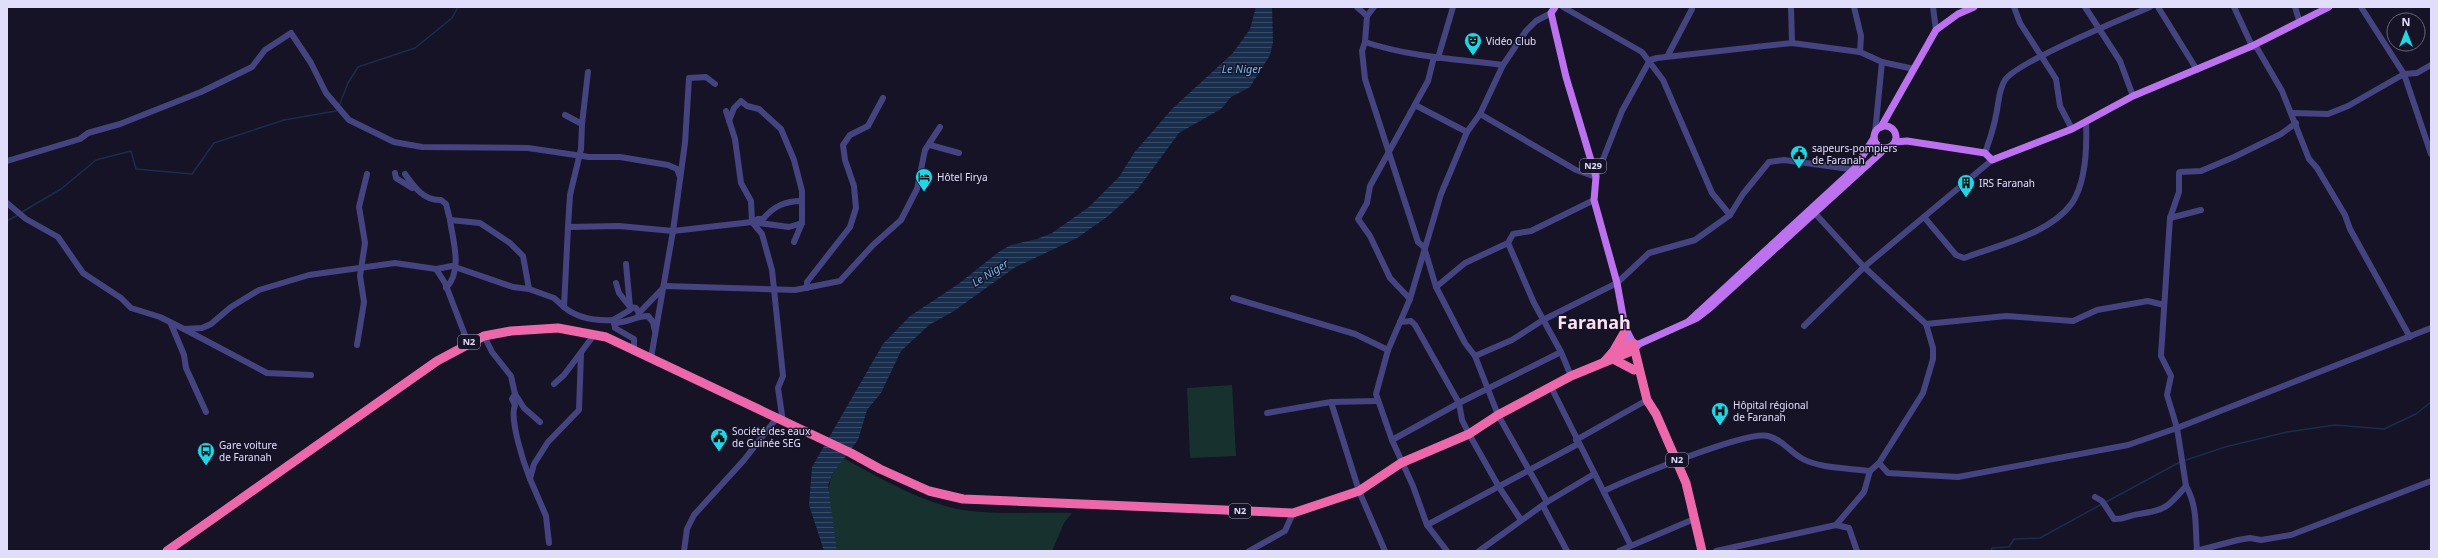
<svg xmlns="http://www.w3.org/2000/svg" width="2438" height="558" font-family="'Noto Sans',sans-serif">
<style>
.grass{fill:#17312f}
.water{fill:url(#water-rules)}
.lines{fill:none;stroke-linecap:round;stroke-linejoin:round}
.stream{stroke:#182e4c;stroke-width:1.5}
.minor{stroke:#454481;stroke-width:6}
.major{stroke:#bc72ee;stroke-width:7}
.highway{stroke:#ec68ab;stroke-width:9}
.labels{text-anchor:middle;stroke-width:3;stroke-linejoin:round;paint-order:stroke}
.shield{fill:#161327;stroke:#a4a1bb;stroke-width:1}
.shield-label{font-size:9px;font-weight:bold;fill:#e1defb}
.poi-label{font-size:10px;fill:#e1defb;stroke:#161327;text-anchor:start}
.water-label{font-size:11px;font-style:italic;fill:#79bbee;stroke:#161327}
.town-label{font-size:18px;font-weight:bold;fill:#fbe0f2;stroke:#161327}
</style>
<defs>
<pattern id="water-rules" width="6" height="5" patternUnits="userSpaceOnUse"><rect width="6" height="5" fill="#182e4c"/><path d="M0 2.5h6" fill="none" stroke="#394c67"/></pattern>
</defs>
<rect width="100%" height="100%" fill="#161327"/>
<g class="grass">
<polygon points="1232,385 1236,456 1190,458 1187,388"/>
<path d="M843,458C878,477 924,504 963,510C995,515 1039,512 1072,513L1064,523L1052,551H837C833,517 817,487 843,458Z"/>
</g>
<polygon class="water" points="1256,7 1272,7 1273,42 1270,55 1250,87 1231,97 1221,109 1179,133 1137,190 1107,217 1077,238 1014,268 954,311 929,325 901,351 881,393 867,410 858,440 833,473 828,485 837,551 824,551 809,505 812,467 883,344 910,316 957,285 1000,251 1011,245 1037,239 1052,233 1089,207 1119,177 1134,153 1172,109 1233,53 1250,29"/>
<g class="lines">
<g class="stream">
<polyline points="339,106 348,83 358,67 415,48 452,18 458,7"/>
<polyline points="22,212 61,189 96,160 131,151 136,169 192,174 214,143 284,120 336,111 337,109"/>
<polyline points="7,221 18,215"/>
<polyline points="2183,461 2225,447 2287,432 2335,425 2384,429 2416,414 2431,402"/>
<polyline points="2106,502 2180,462"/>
<polyline points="1991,551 1992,548 2009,547 2014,539 2040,538 2102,504"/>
</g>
<g class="minor">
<polyline points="1357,7 1367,16"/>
<polyline points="1374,7 1367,16 1365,42 1362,51 1365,79 1418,242 1424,247 1436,287 1465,343 1475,356 1498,415 1547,502"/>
<polyline points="1563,7 1642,52 1663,80 1712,193 1730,215"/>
<polyline points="1791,7 1792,43"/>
<polyline points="1854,7 1861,36 1860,52"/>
<polyline points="1933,7 1936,30"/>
<polyline points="2014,7 2020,23 2056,79 2060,106 2072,129"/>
<polyline points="2085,7 2120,61 2133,96"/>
<polyline points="2158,7 2197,70"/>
<polyline points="2234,7 2252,46 2257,48 2282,91 2309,159 2317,168 2345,215 2350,229 2410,337"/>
<polyline points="2295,7 2299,20"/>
<polyline points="2361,7 2404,74 2431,154"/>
<path d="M1365,42C1410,57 1456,59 1503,65"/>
<polyline points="1668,55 1692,9"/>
<polyline points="1438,58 1453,7"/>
<polyline points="1415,105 1467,132"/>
<polyline points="726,111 735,139 741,183 751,201 752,222 762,234 772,270 783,376 778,388 783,422"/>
<polyline points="2292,113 2328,114 2348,106 2404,74 2417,73 2431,65"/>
<polyline points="1480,114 1576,170 1596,177 1622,111 1650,60 1657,58 1792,43 1860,52 1882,62 1914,69"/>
<polyline points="565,115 582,124 581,149 570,195 568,227"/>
<polyline points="729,121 734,108 741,101 747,106 759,109 781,129 794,160 802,191 802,223 794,242"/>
<polyline points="582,124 588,72"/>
<polyline points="1875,133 1882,62"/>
<polyline points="930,145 959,153"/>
<path d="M1985,153C1989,141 1994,128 1996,115C1999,103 1998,91 2005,80C2017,62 2126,17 2150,7"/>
<polyline points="7,161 80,139 88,133 120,124 201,92 252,67 265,50 291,33 311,63 326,93 349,120 394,142 422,147 528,148 589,157 620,157 668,165 677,169 680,177"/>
<polyline points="2180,172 2201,171 2234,157 2281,134 2296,123"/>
<polyline points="395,173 396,178 412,188"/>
<path d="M405,174C414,187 424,201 441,200L446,204L450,220L480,223L510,243L523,256L529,289"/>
<polyline points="7,203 26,219 58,237 83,273 121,298 131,308 160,317 184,329 202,328 211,324 231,307 259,290 309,275 395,263 436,269 445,283 468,343"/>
<path d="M1924,217L1956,255L1964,258C1998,245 2050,234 2072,203C2086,182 2087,146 2086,122"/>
<polyline points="2170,218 2201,210"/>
<path d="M752,222L758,219H763C774,206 785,201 802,201"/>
<polyline points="626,264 630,307 636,308 639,313"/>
<polyline points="436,269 452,266 513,287 529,289 554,298 564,307"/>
<polyline points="1436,287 1465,263 1508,243"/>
<path d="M446,288C463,271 453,241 450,220"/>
<polyline points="807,288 807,282 850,227 856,208 854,186 845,160 843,145 850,135 868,126 883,98"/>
<polyline points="1233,298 1355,334 1388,350"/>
<polyline points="1410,299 1390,278 1370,236 1358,219 1367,203 1370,186 1428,81 1434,57"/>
<polyline points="638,316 639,313 665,286 795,290 840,281 873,245 901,220 917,189 925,150 940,127"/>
<polyline points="613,320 630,310 630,307 619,293 616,283"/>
<polyline points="1400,322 1411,321 1415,325 1459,403 1462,420 1469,434 1499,487 1521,520"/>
<polyline points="614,323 615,328 634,339 634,349"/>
<polyline points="171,324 184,355 186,368 206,412"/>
<polyline points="1926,324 2006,316 2073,321 2097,310 2148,301 2164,305"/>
<polyline points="1804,326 1864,267 1812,210"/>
<polyline points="184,329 267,373 311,375"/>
<path d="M655,331L653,322L648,316C636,316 627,323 614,323L613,320C596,321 577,318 564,307L568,227L619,226L673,231L685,143L689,78L706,77L715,84"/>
<polyline points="484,336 492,352 511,376 515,394 524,408 540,422"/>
<polyline points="357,345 364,302 360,276 365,243 359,207 367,174"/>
<polyline points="2161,355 2170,218 2179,192 2179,173"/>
<polyline points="1475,356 1512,340 1543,320 1617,283 1649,253 1695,240 1730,215 1743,194 1769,162 1784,160 1857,170"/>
<polyline points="651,358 673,231 752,222 789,227 802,223"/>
<polyline points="1571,376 1561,352 1534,303 1508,243 1513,234 1531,231 1594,200"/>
<polyline points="554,384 564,375 594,335"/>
<polyline points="1551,387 1630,544"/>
<path d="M515,394L512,399L515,405C509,419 524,464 530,479"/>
<polyline points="1331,402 1359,491 1385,551"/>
<polyline points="1267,413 1331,402 1377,401"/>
<polyline points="1392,440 1459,403 1561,352"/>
<polyline points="1576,440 1647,400"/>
<polyline points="1879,463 1888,473 1958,477 2128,445 2177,428 2431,328"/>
<path d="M2186,486C2198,507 2195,528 2197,551"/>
<path d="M1604,491C1629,479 1747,430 1768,436C1783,440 1789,451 1801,458C1820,469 1849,468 1870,471L1879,463L1923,393L1933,359V348L1926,324L1864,267L1992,160"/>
<path d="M2095,497L2102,501L2114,519C2124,520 2129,515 2139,514C2166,510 2168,507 2186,486L2177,428L2167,395L2171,376L2161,356"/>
<polyline points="1543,506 1567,551"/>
<polyline points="1427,525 1578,444"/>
<polyline points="1836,525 1864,492 1870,471"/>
<polyline points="549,543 546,516 530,479 534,464 548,442 579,410 581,353"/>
<polyline points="684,551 687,529 694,515 744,460 776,419"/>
<polyline points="1249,551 1285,531 1293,513"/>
<polyline points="1447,551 1427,525 1413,486 1392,440 1376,394 1388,350 1410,299 1441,194 1467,132 1480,114 1503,65 1526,31 1536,21 1551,13"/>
<polyline points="1479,551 1547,502 1594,474"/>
<polyline points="1619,551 1694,519"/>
<polyline points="1716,551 1836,525 1849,528 1857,551"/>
<polyline points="2196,551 2238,540 2250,538 2261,540 2291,535 2431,481"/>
</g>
<g class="major">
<polyline points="1555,7 1551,13 1566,77 1596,177 1594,200 1617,283 1625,327 1625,347"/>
<circle cx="1885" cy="137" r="11"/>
<polyline points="1881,127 1936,30 1958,14 1974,7"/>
<polyline points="1895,142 1907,141 1985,153 1992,160 2072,129 2133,96 2252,46 2329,7"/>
<polyline points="1689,321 1854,169 1874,138"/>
<polyline points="1625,327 1633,343 1637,344"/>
<polyline points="1634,350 1639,344 1697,318 1710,308 1886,148"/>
</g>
<g class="highway">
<polyline points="1613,352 1624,333"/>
<polyline points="1615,360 1634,370"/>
<polyline points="1604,362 1612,353 1633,343 1647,400 1656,414 1686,483 1702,551"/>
<polyline points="167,551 437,361 484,336 511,331 558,328 606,337 851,453 880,469 929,491 963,499 1293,513 1359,491 1401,463 1469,434 1498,415 1571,376 1634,350"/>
</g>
</g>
<defs>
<symbol id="theatre-pin" viewBox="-11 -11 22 30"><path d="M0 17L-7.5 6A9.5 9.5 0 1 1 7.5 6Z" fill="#21d5e4" stroke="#161327"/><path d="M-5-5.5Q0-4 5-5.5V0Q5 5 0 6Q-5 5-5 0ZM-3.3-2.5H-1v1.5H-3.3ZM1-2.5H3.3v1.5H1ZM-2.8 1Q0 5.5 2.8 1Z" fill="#111"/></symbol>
<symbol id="civic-pin" viewBox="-11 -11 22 30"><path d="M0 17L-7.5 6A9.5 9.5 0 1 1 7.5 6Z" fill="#21d5e4" stroke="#161327"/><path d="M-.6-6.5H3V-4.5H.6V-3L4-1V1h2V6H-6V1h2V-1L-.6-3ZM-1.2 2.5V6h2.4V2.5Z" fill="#111"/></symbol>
<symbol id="hotel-pin" viewBox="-11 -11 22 30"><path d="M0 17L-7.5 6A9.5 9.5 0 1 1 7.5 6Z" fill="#21d5e4" stroke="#161327"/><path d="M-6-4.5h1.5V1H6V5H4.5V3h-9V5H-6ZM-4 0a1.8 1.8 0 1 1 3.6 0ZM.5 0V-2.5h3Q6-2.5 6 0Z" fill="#111"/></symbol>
<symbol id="building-pin" viewBox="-11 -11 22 30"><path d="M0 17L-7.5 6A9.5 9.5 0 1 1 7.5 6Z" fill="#21d5e4" stroke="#161327"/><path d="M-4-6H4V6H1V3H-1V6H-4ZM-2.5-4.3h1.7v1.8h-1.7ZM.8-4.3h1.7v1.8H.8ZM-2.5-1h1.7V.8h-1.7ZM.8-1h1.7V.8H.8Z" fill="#111"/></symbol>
<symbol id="hospital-pin" viewBox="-11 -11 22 30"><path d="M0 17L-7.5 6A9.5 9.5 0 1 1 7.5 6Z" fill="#21d5e4" stroke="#161327"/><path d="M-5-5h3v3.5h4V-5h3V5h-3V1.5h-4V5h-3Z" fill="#111"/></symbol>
<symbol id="bus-pin" viewBox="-11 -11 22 30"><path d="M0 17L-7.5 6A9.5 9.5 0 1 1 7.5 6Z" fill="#21d5e4" stroke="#161327"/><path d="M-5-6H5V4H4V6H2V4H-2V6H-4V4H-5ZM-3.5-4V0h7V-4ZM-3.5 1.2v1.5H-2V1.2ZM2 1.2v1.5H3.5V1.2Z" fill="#111"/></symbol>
</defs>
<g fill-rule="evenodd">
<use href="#theatre-pin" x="1463" y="31" width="20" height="27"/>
<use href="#civic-pin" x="1789" y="144" width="20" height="27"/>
<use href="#hotel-pin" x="914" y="167" width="20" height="27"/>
<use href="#building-pin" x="1956" y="173" width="20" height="27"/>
<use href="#hospital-pin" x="1710" y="401" width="20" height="27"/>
<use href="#civic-pin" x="709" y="427" width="20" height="27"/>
<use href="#bus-pin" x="196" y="441" width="20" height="27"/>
</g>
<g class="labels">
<g class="shield">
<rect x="1580" y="159" width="26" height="14" rx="3"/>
<rect x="458" y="335" width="22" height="14" rx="3"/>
<rect x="1666" y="453" width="22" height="14" rx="3"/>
<rect x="1229" y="504" width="22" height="14" rx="3"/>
</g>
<g class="shield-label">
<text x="1593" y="169">N29</text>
<text x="469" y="345">N2</text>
<text x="1677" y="463">N2</text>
<text x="1240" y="514">N2</text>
</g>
<g class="poi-label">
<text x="1486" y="45">Vidéo Club</text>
<text x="1812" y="152">sapeurs-pompiers<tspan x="1812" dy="12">de Faranah</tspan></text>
<text x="937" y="181">Hôtel Firya</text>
<text x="1979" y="187">IRS Faranah</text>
<text x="1733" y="409">Hôpital régional<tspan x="1733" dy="12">de Faranah</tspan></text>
<text x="732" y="435">Société des eaux<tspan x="732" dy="12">de Guinée SEG</tspan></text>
<text x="219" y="449">Gare voiture<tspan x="219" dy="12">de Faranah</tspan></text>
</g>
<g class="water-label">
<text x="1242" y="73">Le Niger</text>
<text transform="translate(990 273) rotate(-32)" y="4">Le Niger</text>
</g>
<g class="town-label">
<text x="1594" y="329">Faranah</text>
</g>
</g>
<rect width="2438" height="558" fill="none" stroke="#e1defb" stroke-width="16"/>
<g transform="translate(2406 32)"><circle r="19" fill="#161327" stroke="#67647c"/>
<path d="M0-3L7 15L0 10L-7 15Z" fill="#21d5e4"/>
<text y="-6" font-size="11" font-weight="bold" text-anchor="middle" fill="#e1defb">N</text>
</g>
</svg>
